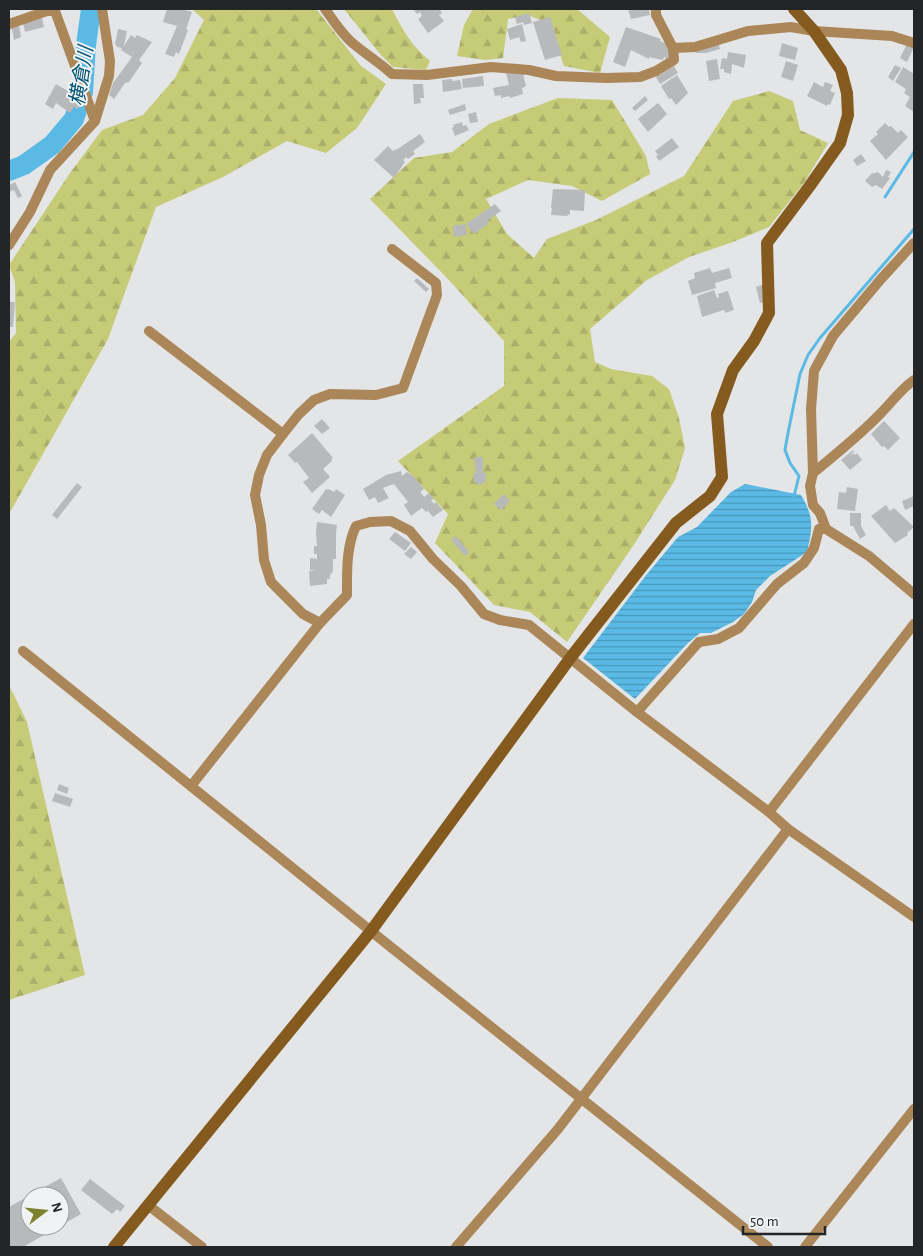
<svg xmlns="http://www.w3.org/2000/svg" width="923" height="1256" font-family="'Alegreya Sans','Noto Sans JP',sans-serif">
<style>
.forest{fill:url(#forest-firs)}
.water{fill:url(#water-rules)}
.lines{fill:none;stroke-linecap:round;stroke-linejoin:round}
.stream{stroke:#5abae5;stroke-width:3}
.river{stroke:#5abae5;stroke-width:20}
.building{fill:#b8b9bb;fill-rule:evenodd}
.street{stroke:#aa8658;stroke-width:10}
.secondary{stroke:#845a1e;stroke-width:12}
.labels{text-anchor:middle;stroke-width:4;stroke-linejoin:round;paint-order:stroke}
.water-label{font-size:20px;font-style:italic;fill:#025572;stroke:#f0f2f4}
</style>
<defs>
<pattern id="forest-firs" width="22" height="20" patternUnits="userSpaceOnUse" patternTransform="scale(1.25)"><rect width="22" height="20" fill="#c6cb78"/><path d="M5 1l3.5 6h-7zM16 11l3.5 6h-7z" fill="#aaae68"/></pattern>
<pattern id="water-rules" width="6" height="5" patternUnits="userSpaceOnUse" patternTransform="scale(1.25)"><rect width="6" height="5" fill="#5abae5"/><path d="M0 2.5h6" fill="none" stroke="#4a97b9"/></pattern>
</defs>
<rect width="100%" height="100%" fill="#e3e5e6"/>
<g class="forest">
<polygon points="192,9 316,9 361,66 386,84 357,128 326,153 287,141 223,177 156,207 108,339 9,514 9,342 16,333 15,282 9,265 70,173 102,130 143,115 175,78 204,20"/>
<path d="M344,9H392C402,29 412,47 430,61L426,70L393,67L380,54Z"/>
<polygon points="473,9 577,9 610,37 600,73 564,66 549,23 527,15 508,19 503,58 485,60 457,56 464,25"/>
<polygon points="769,91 793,101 800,130 828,143 804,183 769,227 733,242 689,257 647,280 590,329 595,362 611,369 652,376 669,389 679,418 685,448 675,480 633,546 567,642 530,612 494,605 435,543 448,514 398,461 504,386 504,341 448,279 370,199 414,158 452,152 489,124 558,98 612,100 646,156 650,174 602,201 572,186 528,180 486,199 507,234 534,258 547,239 596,220 684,176 733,101"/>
<polygon points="9,685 27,722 85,975 9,1000"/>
</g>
<path class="water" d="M745,484L801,495C814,517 813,527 807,552L770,576L756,590L752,602L744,614L733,622L711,633H700L688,643L635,699L583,658L647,574L678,537L697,527L731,492Z"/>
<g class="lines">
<g class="stream">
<polyline points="885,197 914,152"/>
<polyline points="794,496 799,476 790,463 785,450 788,433 800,374 808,355 820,338 914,229"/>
</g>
<polyline class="river" points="9,171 24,165 52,145 74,119 83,92 86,45 91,9"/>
</g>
<g class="building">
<polygon points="167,9 181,9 192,12 186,29 188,30 179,54 176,52 174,57 165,54 177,26 163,22"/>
<polygon points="413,9 439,9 442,13 439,15 444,21 428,33 418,19 422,16 420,12 417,14"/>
<polygon points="628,9 649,9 650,15 631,19"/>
<polygon points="529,13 532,23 524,25 523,22 517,24 515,17"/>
<polygon points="41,14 44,27 25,32 22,18"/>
<polygon points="550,17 562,55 545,60 533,22"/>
<polygon points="18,18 21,37 14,40 12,29 9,30 9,21"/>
<polygon points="522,24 526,41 521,42 519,37 510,40 507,29"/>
<polygon points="626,27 661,39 660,41 669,45 675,50 667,59 664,57 663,60 649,57 649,59 631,50 625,67 613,62"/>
<polygon points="118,29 127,31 124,46 131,35 135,38 137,35 152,42 139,60 142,63 129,82 125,83 114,99 109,95 113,83 132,57 121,50 122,48 117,47 115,44"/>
<polygon points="718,40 720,49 706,53 696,53 695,45"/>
<polygon points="908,42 914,47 907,62 900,58"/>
<polygon points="782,43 798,48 795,60 779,56"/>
<polygon points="728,52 746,55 744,68 732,64 731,74 724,72 724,69 720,69 722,58 727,59"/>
<polygon points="717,59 720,79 709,81 706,61"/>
<polygon points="786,61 798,65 793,81 781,77"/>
<polygon points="895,65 901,68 893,81 888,77"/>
<polygon points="674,66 678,73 660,84 656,77"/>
<polygon points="903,67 914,74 914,112 905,106 910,97 904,93 906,89 895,82"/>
<polygon points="522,70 526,86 522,88 523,94 510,98 509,96 501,98 501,95 495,96 493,88 509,85 506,73"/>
<polygon points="677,75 688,93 676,105 671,98 669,99 661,86"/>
<polygon points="483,76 484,86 463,88 462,79"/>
<polygon points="452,79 452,81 460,80 462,89 443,92 442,80"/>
<polygon points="814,82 823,87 825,82 833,85 830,91 835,93 830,105 828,104 827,106 807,96"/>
<polygon points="56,84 83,100 78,109 74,107 70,113 56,103 53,109 45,104"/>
<polygon points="413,84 423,84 424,98 420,98 421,103 414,104"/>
<polygon points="645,96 648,100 635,111 632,108"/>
<polygon points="658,103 667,114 648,132 638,119"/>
<polygon points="465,104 466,110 450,115 448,110"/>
<polygon points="476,112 478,122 470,123 468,114"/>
<polygon points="462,122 463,126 466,125 469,130 455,136 452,128 454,127 453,125"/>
<polygon points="885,123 889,127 891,126 898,133 901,130 908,137 886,160 870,141 878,134 876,132"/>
<polygon points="420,134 425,142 413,151 415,154 408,159 406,157 403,160 405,162 394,178 374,160 388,146 393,151 395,149 396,150"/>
<polygon points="672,138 679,147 659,161 656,156 658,155 655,151"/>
<polygon points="861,154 866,161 857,166 853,160"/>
<polygon points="886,170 891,172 888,177 890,178 882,189 876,185 872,187 865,181 871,174 878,172 883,177"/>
<polygon points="15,182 22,196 18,198 14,190 9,192 9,185"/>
<polygon points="553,189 585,190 584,211 570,210 570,215 567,214 568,216 551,215 552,208 551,208"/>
<polygon points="495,204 501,211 487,221 489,223 474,234 466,224"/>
<polygon points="465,224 467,235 454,237 453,226"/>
<polygon points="710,268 712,273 729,268 732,278 715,283 716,288 692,295 688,281 695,278 694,273"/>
<polygon points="417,278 429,289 426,292 414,281"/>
<polygon points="764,284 765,302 760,303 756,287"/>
<polygon points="714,290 717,298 719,297 718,294 728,291 734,310 725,313 724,310 702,317 697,296"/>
<polygon points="9,302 15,302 13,327 9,327"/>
<polygon points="322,419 330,428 322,434 314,426"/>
<polygon points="884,421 900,438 888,450 884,446 882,447 871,434"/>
<polygon points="312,433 333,458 331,460 332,461 323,469 330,477 312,493 303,482 309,478 297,462 295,463 288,455"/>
<polygon points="853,450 854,451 849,456 854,453 855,455 857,453 862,460 850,470 841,460"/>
<polygon points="474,457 483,457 483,473 486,473 486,482 483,482 483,484 477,485 477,482 474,483 473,474 476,473"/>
<polygon points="401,471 402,476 407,472 414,477 424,489 420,492 424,497 429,493 434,499 431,500 434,504 436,502 443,510 433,517 428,511 426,512 422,508 411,516 404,505 408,502 394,484 383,488 389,498 378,503 375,497 369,500 363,489 386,475"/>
<polygon points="77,483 82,487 57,519 52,515"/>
<polygon points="847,487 858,489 855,511 837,509 839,492 846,493"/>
<polygon points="326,489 328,490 329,489 334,492 336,489 345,495 331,517 322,510 319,514 312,509"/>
<polygon points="504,494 510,501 501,510 494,504"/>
<polygon points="914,496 914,506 905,510 902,501"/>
<polygon points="886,505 890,511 894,508 914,527 907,533 908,535 895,543 871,516"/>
<polygon points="850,513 861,513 861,526 866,535 860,539 853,526 850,526"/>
<polygon points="317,522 337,525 336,533 336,559 333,559 333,571 330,575 330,579 327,579 327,584 310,586 309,571 316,571 310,570 310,558 317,559 317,554 314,554 314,546 317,546 316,533"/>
<polygon points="395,532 411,543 405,551 389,539"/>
<polygon points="456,536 469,552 465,556 451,540"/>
<polygon points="411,547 417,552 411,559 404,554"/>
<polygon points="59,784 69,788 67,794 57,790"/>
<polygon points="55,793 73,799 70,807 52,801"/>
<path d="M61,1178L81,1214L23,1247H9V1207ZM30,1196H60V1226H30Z"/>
<polygon points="90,1179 125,1206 120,1212 117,1209 112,1214 81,1190"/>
</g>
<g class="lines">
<g class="street">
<path d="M325,9C334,21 343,36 355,45C367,55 380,63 392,74L427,75L491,67L529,70L556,76L606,78L640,77L656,71L674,60L673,48L656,15V9"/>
<polyline points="9,24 47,11 55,11 95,121"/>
<polyline points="673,48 695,47 748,31 791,27 814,31 892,36 914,43"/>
<polyline points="914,243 881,279 833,336 814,371 811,409 813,473 810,486 813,505 820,513 826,529 869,556 914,594"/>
<polyline points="9,245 30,212 50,170 95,121 109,76 110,61 102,9"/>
<polyline points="149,331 283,434"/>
<path d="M813,473C836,454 860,435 881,413C892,402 901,389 914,380"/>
<polyline points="320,623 303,614 271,582 264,560 261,525 255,495 259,475 267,455 283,434 299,414 314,400 330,394 376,395 403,388 437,295 436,283 392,249"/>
<polyline points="23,651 392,948 768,1247"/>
<polyline points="637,712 699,642 718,639 739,628 777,584 804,563 814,548 819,529 826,529"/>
<path d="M191,786L320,623L347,595C347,572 346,547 356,526L370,522L391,521L410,531L433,559L461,586L484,614L500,620L529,625L637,712L769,812L788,829L914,917"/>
<polyline points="769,812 914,624"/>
<polyline points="148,1205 202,1247"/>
<polyline points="456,1247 558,1129 788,829"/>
<polyline points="805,1247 914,1109"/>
</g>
<polyline class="secondary" points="114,1247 371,931 571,657 676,523 710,496 722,477 717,414 733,370 754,341 769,313 767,243 809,187 840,143 848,115 847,93 841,70 814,31 794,9"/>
</g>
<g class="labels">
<g class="water-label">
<text transform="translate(81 76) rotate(-81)" y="7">横倉川</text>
</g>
</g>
<rect width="923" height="1256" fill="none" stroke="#242526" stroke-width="20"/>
<g transform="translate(45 1211) rotate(74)"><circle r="24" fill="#f0f2f4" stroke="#9ea0a2"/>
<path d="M0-4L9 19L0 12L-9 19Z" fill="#7b822d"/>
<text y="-8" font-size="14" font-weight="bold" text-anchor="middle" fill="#242526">N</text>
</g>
<path d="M743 1226v8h82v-8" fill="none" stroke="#242526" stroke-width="2.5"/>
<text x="750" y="1226" font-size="15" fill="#242526" stroke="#f0f2f4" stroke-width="4" paint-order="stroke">50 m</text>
</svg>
